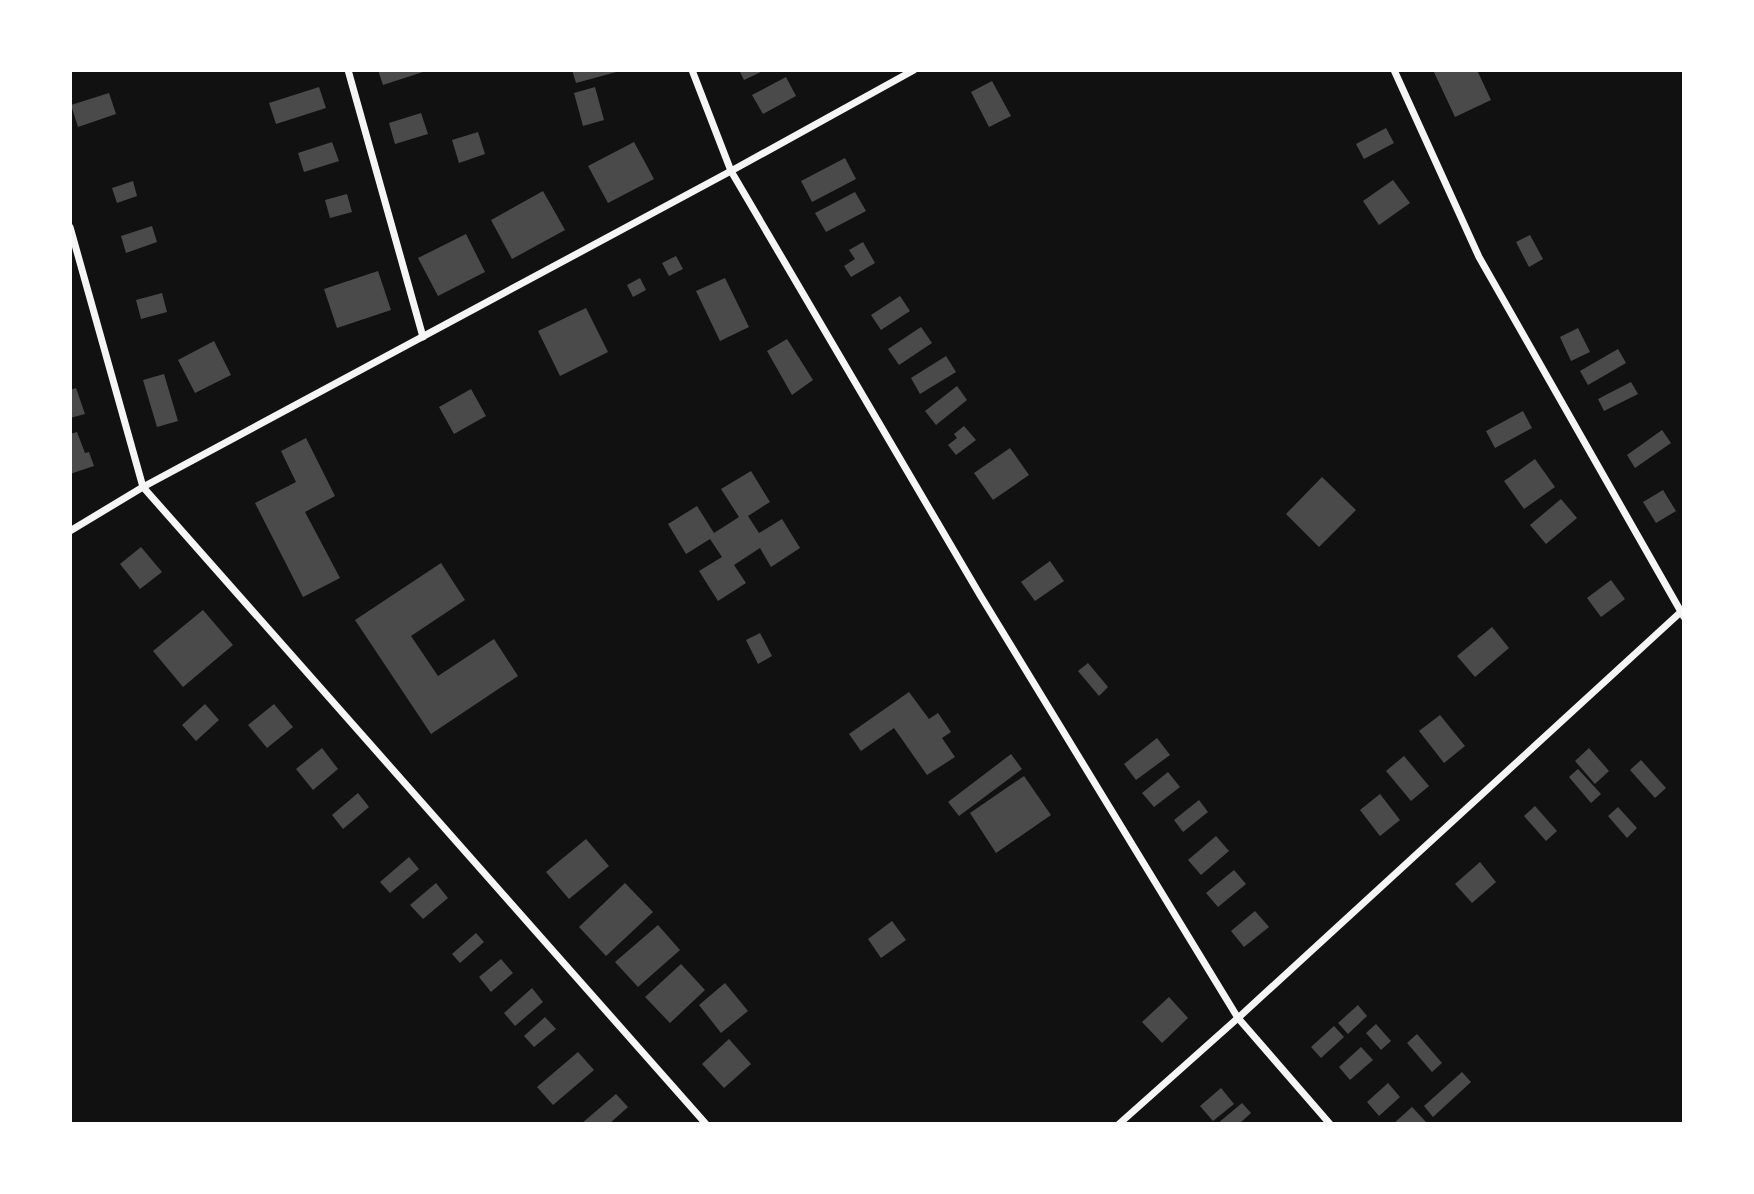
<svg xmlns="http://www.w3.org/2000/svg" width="1754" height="1194" font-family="Inter,sans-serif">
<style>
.building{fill:#4a4a4a}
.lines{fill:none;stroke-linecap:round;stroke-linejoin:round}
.minor{stroke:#f5f5f5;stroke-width:7}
</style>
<rect width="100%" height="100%" fill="#111"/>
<g class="building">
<polygon points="378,70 426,70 426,71 383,85"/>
<polygon points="572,70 619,70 620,71 576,83"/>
<polygon points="739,70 765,70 744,80"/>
<polygon points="1433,70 1477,70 1491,100 1455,117"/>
<polygon points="786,77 796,96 763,114 752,95"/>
<polygon points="992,81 1011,116 989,127 971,92"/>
<polygon points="319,87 326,108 276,124 269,103"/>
<polygon points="595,87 604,120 583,126 574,93"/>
<polygon points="109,93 116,114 78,127 71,105"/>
<polygon points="421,113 428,134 395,144 389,123"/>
<polygon points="1386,128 1394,143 1364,159 1356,144"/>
<polygon points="478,132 485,154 459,163 452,140"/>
<polygon points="332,142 339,161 304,172 298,153"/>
<polygon points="634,142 654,179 608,203 588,166"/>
<polygon points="845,158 856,179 812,202 801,181"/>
<polygon points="1393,180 1410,203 1379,225 1363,201"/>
<polygon points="133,181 137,196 117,203 112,188"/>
<polygon points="543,191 565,230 512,259 491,220"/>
<polygon points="855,192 866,211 826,232 815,213"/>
<polygon points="347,194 352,212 330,218 325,200"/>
<polygon points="152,226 157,242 126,253 121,236"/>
<polygon points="466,234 485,272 438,296 418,258"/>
<polygon points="1530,235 1543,259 1529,267 1516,242"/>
<polygon points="863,242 875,263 851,277 844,266 855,259 849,250"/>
<polygon points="676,256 683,269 669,276 662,263"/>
<polygon points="378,271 391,310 337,328 324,289"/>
<polygon points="640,278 646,290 633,297 627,285"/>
<polygon points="725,278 749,327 720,341 696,291"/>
<polygon points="162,293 167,312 141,319 136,300"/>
<polygon points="900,296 910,311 881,330 871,315"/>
<polygon points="586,308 608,352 560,376 538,331"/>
<polygon points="921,327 932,343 899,365 888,349"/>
<polygon points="1578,328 1590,352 1571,361 1560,337"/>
<polygon points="787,339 813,380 792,395 767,351"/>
<polygon points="214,341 231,375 195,393 178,360"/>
<polygon points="1618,349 1626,363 1588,385 1580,371"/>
<polygon points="946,356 956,372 920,394 911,378"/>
<polygon points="164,374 178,421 157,427 143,380"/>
<polygon points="1631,382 1638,394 1604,411 1598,399"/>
<polygon points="957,386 967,400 936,425 925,411"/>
<polygon points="76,388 85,414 70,418 70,390"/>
<polygon points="471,389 486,416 454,434 439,407"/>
<polygon points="1523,411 1532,428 1495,448 1486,431"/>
<polygon points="964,426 976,440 956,455 948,445 957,438 954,434"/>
<polygon points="1662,430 1671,443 1635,468 1627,455"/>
<polygon points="77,432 85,453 89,452 94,466 70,474 70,434"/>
<polygon points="306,438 335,496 305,512 340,578 303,597 255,503 296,482 281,451"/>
<polygon points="1010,448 1029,475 993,500 974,473"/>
<polygon points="1535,459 1555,487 1524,509 1504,481"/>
<polygon points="751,471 770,502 748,516 759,533 782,519 800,548 771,567 760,548 734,565 746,583 718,601 699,571 722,557 710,539 686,554 668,524 697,506 714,533 739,517 721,489"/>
<polygon points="1322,477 1356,510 1319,547 1286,514"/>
<polygon points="1663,490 1676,511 1656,523 1643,502"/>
<polygon points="1561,499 1577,518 1546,544 1530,525"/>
<polygon points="141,547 162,572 140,589 120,564"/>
<polygon points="1050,561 1064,581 1035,601 1021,582"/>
<polygon points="441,563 465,600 411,636 438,676 494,639 518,676 431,734 355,620"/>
<polygon points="1611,580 1625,599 1601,617 1587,598"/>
<polygon points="203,610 233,645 183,687 153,651"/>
<polygon points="1492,627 1509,648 1475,677 1457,656"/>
<polygon points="760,633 772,656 758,664 746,640"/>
<polygon points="1088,663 1108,687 1099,696 1078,671"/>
<polygon points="909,692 929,719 938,713 951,732 942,738 955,757 927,775 894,728 861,751 849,734"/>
<polygon points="205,704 219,720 196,741 182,725"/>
<polygon points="274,704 293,727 267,748 248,725"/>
<polygon points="1440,715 1465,746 1444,763 1419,731"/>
<polygon points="1157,738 1170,755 1136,780 1124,764"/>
<polygon points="322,748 338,769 313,790 296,769"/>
<polygon points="1589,748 1609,771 1595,784 1575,761"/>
<polygon points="1011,754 1022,769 959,816 948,802"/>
<polygon points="1404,756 1429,786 1411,801 1386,771"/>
<polygon points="1641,760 1666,788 1655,798 1630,770"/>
<polygon points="1578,769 1601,794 1591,803 1569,777"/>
<polygon points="1168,772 1180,787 1154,807 1142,793"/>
<polygon points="1024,776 1051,815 996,853 970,813"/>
<polygon points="358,793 369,807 343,829 332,815"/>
<polygon points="1380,794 1400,820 1380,836 1360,810"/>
<polygon points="1199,800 1208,812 1183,832 1174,820"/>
<polygon points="1535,806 1557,831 1546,841 1524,816"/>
<polygon points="1618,807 1637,828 1627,838 1608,816"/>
<polygon points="1216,836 1229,851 1201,875 1188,860"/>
<polygon points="586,839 609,866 569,899 546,872"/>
<polygon points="409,857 419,869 390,893 380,882"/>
<polygon points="1480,862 1496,882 1472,903 1455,884"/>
<polygon points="1234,870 1246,884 1218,907 1206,893"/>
<polygon points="436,883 448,898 423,919 410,905"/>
<polygon points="625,883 653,912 606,956 579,927"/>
<polygon points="1255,911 1269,927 1244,947 1231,931"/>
<polygon points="892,921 906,940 881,958 868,939"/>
<polygon points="658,925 680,950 638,987 615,962"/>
<polygon points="476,933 484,942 460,963 452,954"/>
<polygon points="501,959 513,973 491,992 479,977"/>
<polygon points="681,964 705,990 670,1023 645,997"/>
<polygon points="725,983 748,1011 721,1033 699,1005"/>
<polygon points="532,988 543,1002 515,1026 504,1013"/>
<polygon points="1169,997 1188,1018 1162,1043 1142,1022"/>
<polygon points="1358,1005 1367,1016 1348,1034 1338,1023"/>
<polygon points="545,1017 556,1029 534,1047 524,1036"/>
<polygon points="1376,1024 1391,1041 1381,1050 1366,1033"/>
<polygon points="1334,1026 1344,1037 1321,1058 1311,1047"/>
<polygon points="1417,1034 1442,1063 1432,1072 1407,1043"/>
<polygon points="729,1039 751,1064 724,1088 702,1064"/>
<polygon points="1361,1047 1373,1060 1350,1080 1339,1067"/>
<polygon points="578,1052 594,1070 553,1105 537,1087"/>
<polygon points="1462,1072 1471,1082 1433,1117 1424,1106"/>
<polygon points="1388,1083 1400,1097 1379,1116 1367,1102"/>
<polygon points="1221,1088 1234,1104 1213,1121 1200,1106"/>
<polygon points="616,1094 628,1107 609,1124 581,1124"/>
<polygon points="1242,1103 1251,1113 1239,1124 1217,1124"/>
<polygon points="1412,1107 1426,1122 1424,1124 1393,1124"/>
</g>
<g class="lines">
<g class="minor">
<polyline points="348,70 423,337"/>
<polyline points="692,70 731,171 980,595 1238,1018 1330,1124"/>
<polyline points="1394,70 1479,257 1684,617"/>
<polyline points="70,227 143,487 706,1124"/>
<polyline points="70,531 143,487 731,171 914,70"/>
<polyline points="1119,1124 1238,1018 1684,609"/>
</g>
</g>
<rect width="1754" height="1194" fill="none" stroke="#ffffff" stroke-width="144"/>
</svg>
